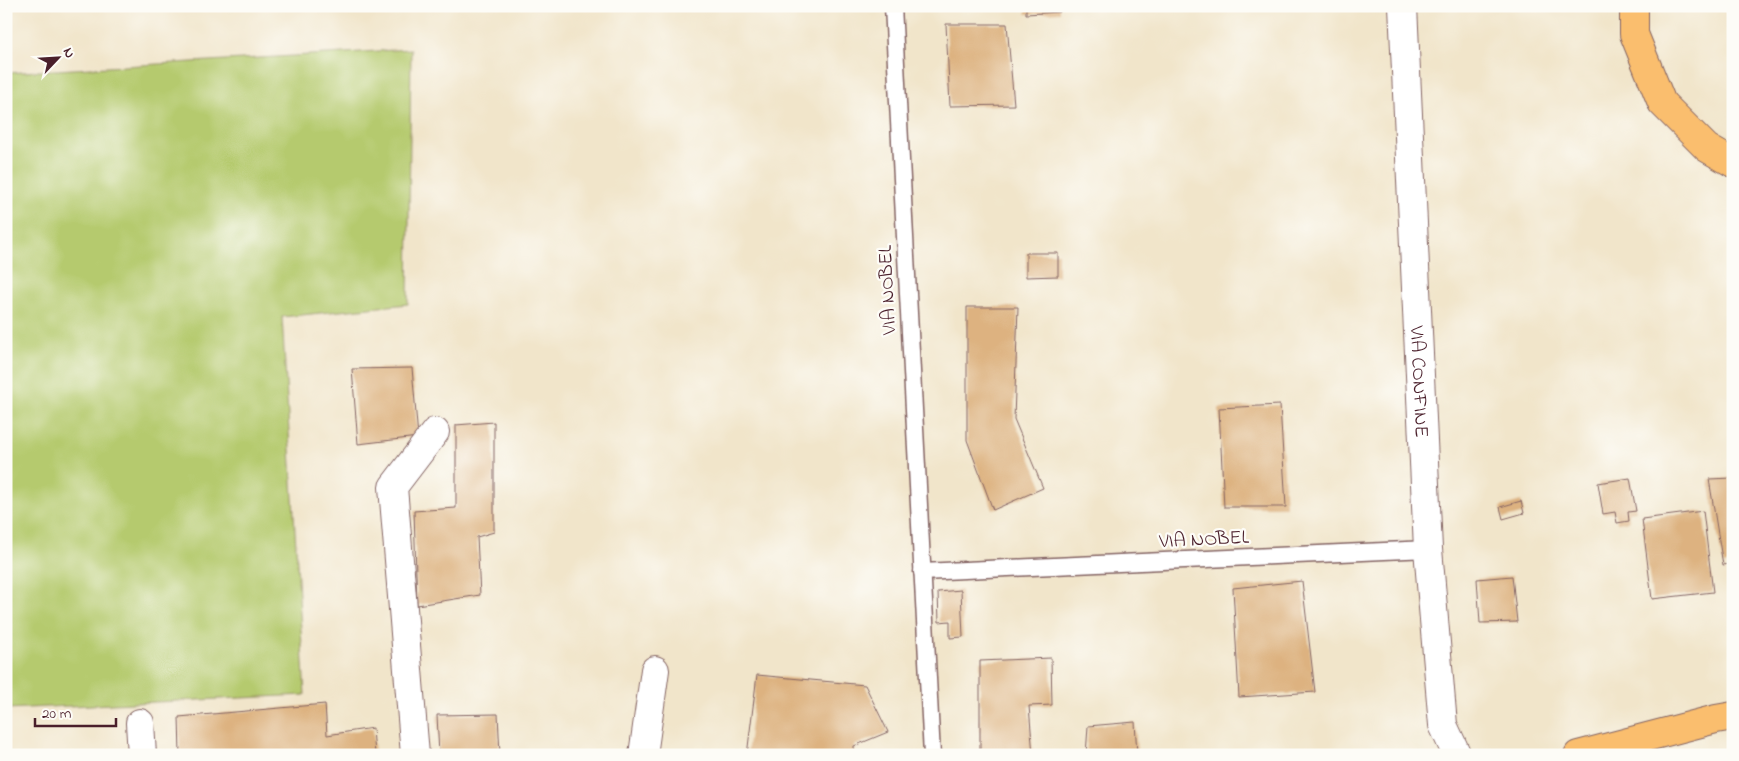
<svg xmlns="http://www.w3.org/2000/svg" width="1739" height="761" font-family="'Indie Flower',sans-serif">
<style>
.green{fill:#b5ca6e;stroke:#80744c}
.building{fill:#ddb280}
.lines{fill:none;stroke-linecap:round;stroke-linejoin:round}
.lane-casing{stroke:#846463;stroke-width:19}
.street-casing{stroke:#846463;stroke-width:30}
.primary-casing{stroke:#846463;stroke-width:30}
.lane{stroke:#fff;stroke-width:16}
.street{stroke:#fff;stroke-width:28}
.primary{stroke:#fabe6e;stroke-width:28}
.labels{text-anchor:middle;stroke-width:4.5;stroke-linejoin:round;paint-order:stroke}
.street-label{font-size:20px;fill:#4a1f2b;stroke:#fdfcf7}
</style>
<rect width="100%" height="100%" fill="#fdfcf7"/>
<filter id="ink" filterUnits="userSpaceOnUse"><feTurbulence type="fractalNoise" baseFrequency=".02" numOctaves="2"/><feDisplacementMap in="SourceGraphic" scale="10" xChannelSelector="R" yChannelSelector="G"/><feConvolveMatrix kernelMatrix="1 2 1 2 8 2 1 2 1" color-interpolation-filters="sRGB"/></filter>
<filter id="wash" filterUnits="userSpaceOnUse"><feTurbulence type="fractalNoise" baseFrequency=".0096" numOctaves="4" result="noise"/><feDisplacementMap in="SourceGraphic" scale="20" xChannelSelector="R" yChannelSelector="G"/><feGaussianBlur stdDeviation="1.12" result="paint"/><feColorMatrix in="noise" values="0 0 0 0 0 0 0 0 0 0 0 0 0 0 0 0 0 1.4 0 .05"/><feComposite in="paint" operator="in"/></filter>
<g filter="url(#wash)">
<rect width="100%" height="100%" fill="#f1e5ca"/>
<polygon class="green" points="411,49 408,304 282,317 305,695 6,709 6,73"/>
<g id="blocks">
<g class="building">
<polygon points="1026,6 1060,6 1060,12 1026,14"/>
<polygon points="946,24 1007,24 1014,105 950,106"/>
<polygon points="1026,253 1058,253 1058,276 1026,277"/>
<polygon points="967,307 1018,307 1014,419 1043,488 993,510 967,440"/>
<polygon points="412,368 418,437 358,444 352,369"/>
<polygon points="1280,405 1286,507 1224,507 1219,408"/>
<polygon points="494,422 494,532 477,537 480,595 417,605 414,511 456,508 456,425"/>
<polygon points="1630,478 1636,511 1628,512 1629,521 1617,523 1615,512 1603,514 1598,483"/>
<polygon points="1733,478 1733,563 1723,565 1709,479"/>
<polygon points="1521,501 1524,513 1503,519 1500,507"/>
<polygon points="1703,511 1713,592 1652,599 1642,519"/>
<polygon points="1512,576 1517,622 1480,623 1477,579"/>
<polygon points="1302,581 1315,692 1239,697 1233,588"/>
<polygon points="961,590 963,637 950,638 950,621 939,622 938,592"/>
<polygon points="1051,658 1052,705 1029,706 1033,755 980,755 980,661"/>
<polygon points="757,675 865,685 888,732 854,746 854,755 747,755"/>
<polygon points="325,704 327,735 373,728 375,755 180,755 179,717"/>
<polygon points="498,714 500,755 439,755 437,715"/>
<polygon points="1135,722 1137,755 1086,755 1088,726"/>
</g>
</g>
</g>
<g filter="url(#ink)">
<use href="#blocks" fill-opacity="0" stroke="#846463" stroke-width="1"/>
<g class="lines">
<defs>
<g id="lane">
<polyline points="893,6 932,755"/>
<polyline points="922,572 1428,549"/>
</g>
<g id="street">
<path id="s1" d="M1403,6L1428,549L1443,725L1457,755"/>
<polyline points="140,723 142,755"/>
<polyline points="415,755 393,487 435,432"/>
<polyline points="643,755 655,670"/>
</g>
<g id="primary">
<polyline points="1634,6 1634,34 1662,103 1707,148 1733,163"/>
<polyline points="1578,755 1716,719 1733,716"/>
</g>
</defs>
<use href="#lane" class="lane-casing"/>
<use href="#street" class="street-casing"/>
<use href="#primary" class="primary-casing"/>
<use href="#lane" class="lane"/>
<use href="#street" class="street"/>
<use href="#primary" class="primary"/>
</g>
</g>
<g class="labels">
<g class="street-label">
<text transform="translate(886 290) rotate(-93)" y="7">VIA NOBEL</text>
<text dy="7" stroke="none"><textPath href="#s1" startOffset="376">VIA CONFINE</textPath></text>
<text transform="translate(1204 538) rotate(-3)" y="7">VIA NOBEL</text>
</g>
</g>
<rect width="1739" height="761" fill="none" stroke="#fdfcf7" stroke-width="25"/>
<g transform="translate(58 58) rotate(65)" stroke="#fdfcf7" stroke-width="4" paint-order="stroke">
<path d="M0-4L9 19L0 12L-9 19Z" fill="#4a1f2b"/>
<text y="-8" font-size="14" font-weight="bold" text-anchor="middle" fill="#4a1f2b">N</text>
</g>
<path d="M35 718v8h81v-8" fill="none" stroke="#4a1f2b" stroke-width="2.5"/>
<text x="42" y="718" font-size="15" fill="#4a1f2b" stroke="#fdfcf7" stroke-width="4" paint-order="stroke">20 m</text>
</svg>
